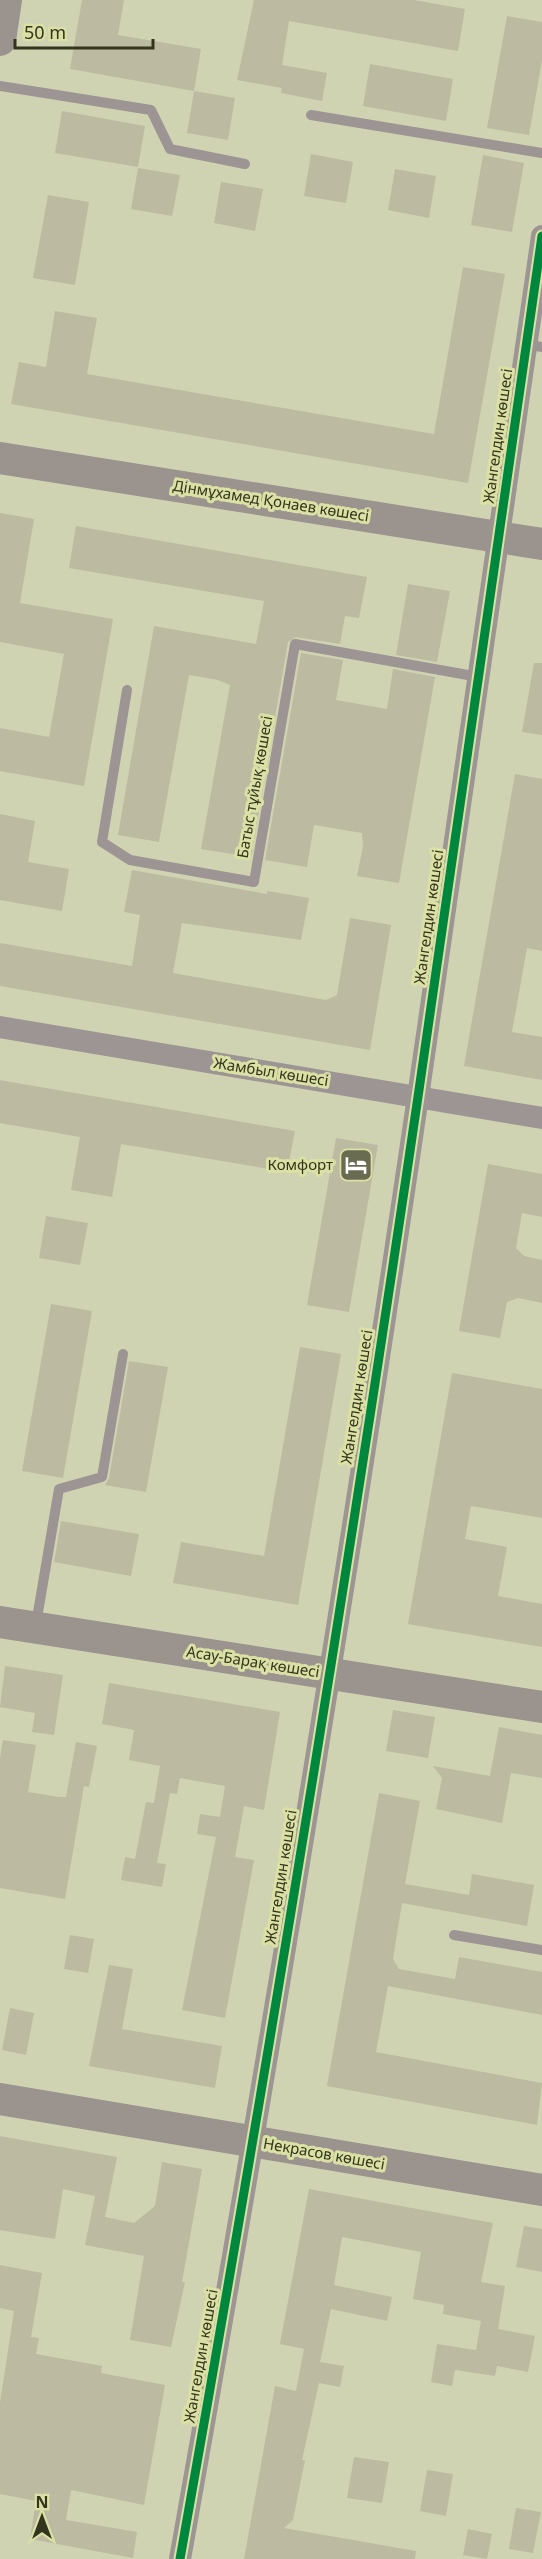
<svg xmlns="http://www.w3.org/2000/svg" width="542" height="2559" font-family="'Noto Sans',sans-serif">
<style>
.building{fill:#bcbaa0}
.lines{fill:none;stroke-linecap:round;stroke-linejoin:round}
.lane{stroke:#9d9593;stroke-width:10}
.street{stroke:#9d9593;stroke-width:22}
.secondary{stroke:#9a938e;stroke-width:32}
.cycleway-casing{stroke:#dbe0a5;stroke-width:13}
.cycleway{stroke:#00873e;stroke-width:9}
.labels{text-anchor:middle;stroke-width:6;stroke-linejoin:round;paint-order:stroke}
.street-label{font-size:15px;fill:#33351d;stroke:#dbe0a5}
.poi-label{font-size:15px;fill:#33351d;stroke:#dbe0a5;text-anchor:end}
</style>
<rect width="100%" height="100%" fill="#d0d3b2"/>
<g class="building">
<polygon points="82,0 124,0 118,35 201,49 194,91 70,69"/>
<polygon points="254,0 414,0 465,9 458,51 289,21 282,65 327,73 322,101 281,93 282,88 237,80"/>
<polygon points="507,16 542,22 542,60 529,135 487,128"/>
<polygon points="370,64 453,79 446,121 363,106"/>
<polygon points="194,91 235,98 228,140 187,133"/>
<polygon points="62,111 145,126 138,167 55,153"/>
<polygon points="311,154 353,162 346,203 304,196"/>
<polygon points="483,155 524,163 512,232 471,225"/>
<polygon points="138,168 180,175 172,216 131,209"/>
<polygon points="395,169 436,176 429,218 388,210"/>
<polygon points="221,182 263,189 255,231 214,223"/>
<polygon points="48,195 89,202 75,285 33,278"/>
<polygon points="463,267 505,274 468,483 11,404 19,362 46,367 55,311 97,318 87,374 434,434"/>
<polygon points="0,513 34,519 20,603 113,619 84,786 0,771 0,728 49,737 64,654 0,642"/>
<polygon points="76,526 367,577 359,618 345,616 340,644 296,637 288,642 251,857 201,849 230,685 218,680 189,675 159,842 118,835 154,626 256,644 264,601 69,568"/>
<polygon points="408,584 450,591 437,662 396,655"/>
<polygon points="301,653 343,660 336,700 387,709 393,669 435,677 399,883 357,876 363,846 362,833 314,825 307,867 265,860"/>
<polygon points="534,663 542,663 542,735 522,732"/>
<polygon points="515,774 542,779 542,951 527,948 512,1032 542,1037 542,1080 464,1066"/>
<polygon points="0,814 35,821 28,862 69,869 62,911 0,900"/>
<polygon points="132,870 267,894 267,891 309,898 301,940 182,923 173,973 326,1000 337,995 350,918 391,925 370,1050 0,986 0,943 132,966 140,915 124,912"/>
<polygon points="0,1080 295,1131 287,1172 121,1144 112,1197 71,1190 80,1137 0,1123"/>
<polygon points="336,1138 378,1145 349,1312 307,1305"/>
<polygon points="488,1164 542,1174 542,1217 522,1213 516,1248 524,1256 542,1260 542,1303 518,1298 507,1302 500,1338 459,1331"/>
<polygon points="46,1216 88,1223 80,1265 39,1258"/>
<polygon points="51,1304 92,1311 63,1478 22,1471"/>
<polygon points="300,1347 341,1354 298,1605 173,1583 181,1542 264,1556"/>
<polygon points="129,1361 168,1367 146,1492 105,1485 109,1478"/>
<polygon points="452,1373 542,1389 542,1518 471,1506 465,1539 507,1547 498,1596 542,1604 542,1647 408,1624"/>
<polygon points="61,1521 139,1534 131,1576 54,1562"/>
<polygon points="5,1666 63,1675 54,1735 32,1732 35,1713 0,1707"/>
<polygon points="109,1683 280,1712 264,1810 244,1806 235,1857 254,1860 225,2018 182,2010 216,1837 197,1834 200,1814 220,1817 225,1786 180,1778 177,1794 170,1793 157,1863 166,1864 162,1887 121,1880 125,1857 135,1859 146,1802 154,1803 160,1766 129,1760 134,1730 102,1724"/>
<polygon points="393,1710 435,1717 428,1758 386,1751"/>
<polygon points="499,1727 542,1735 542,1778 511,1773 502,1823 436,1809 442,1778 433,1766 490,1776"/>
<polygon points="3,1740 36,1745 28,1792 59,1797 66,1797 76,1742 97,1746 89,1787 84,1786 65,1899 0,1888 0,1758"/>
<polygon points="379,1793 420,1801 405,1884 469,1895 472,1874 534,1885 527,1926 402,1903 393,1959 399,1969 455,1979 459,1957 542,1972 542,2015 388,1986 376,2052 542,2083 537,2125 327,2086"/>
<polygon points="70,1935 94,1939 88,1973 64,1969"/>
<polygon points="109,1965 133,1969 122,2029 222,2046 215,2088 89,2066"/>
<polygon points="10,2008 34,2013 26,2055 2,2050"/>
<polygon points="0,2136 117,2157 105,2217 134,2223 155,2206 162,2162 202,2169 182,2282 185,2282 171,2347 130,2340 144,2256 85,2245 95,2196 63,2189 55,2239 0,2230"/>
<polygon points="309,2189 493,2223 481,2282 505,2286 498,2329 535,2336 528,2372 497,2366 495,2376 455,2370 452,2386 431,2382 437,2344 476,2350 481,2321 443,2314 444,2305 413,2299 421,2252 342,2237 334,2285 392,2297 387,2321 331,2309 320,2362 344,2366 340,2387 319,2383 302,2460 305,2460 293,2520 284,2528 416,2551 415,2559 244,2559 275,2386 296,2391 304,2349 280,2344"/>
<polygon points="524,2226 542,2229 542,2272 516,2267"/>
<polygon points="0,2265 42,2273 31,2337 39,2338 36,2354 102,2366 101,2373 165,2385 144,2505 71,2490 66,2520 137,2532 133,2558 30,2539 36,2501 0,2494 0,2403 14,2311 0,2308"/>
<polygon points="354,2457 389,2462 382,2503 347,2498"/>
<polygon points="427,2470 453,2474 446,2516 420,2511"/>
<polygon points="516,2508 541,2512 533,2553 509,2549"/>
<polygon points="468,2529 492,2534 487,2559 463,2555"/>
</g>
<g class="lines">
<g class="lane">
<polyline points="0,86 151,110 170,149 245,164"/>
<polyline points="311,115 542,153"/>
<polyline points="526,344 542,347"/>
<polyline points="127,690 102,842 130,860 254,882 295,644 479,677"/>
<polyline points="36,1624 59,1489 102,1477 123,1354"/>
<polyline points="454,1935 542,1950"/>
</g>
<g class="street">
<polyline points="0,1027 542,1118"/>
<path d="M180,2559C267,2071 347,1581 419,1090C461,805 500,521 542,236"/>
</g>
<g class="secondary">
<polyline points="0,40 6,0"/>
<polyline points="0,458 542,544"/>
<polyline points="0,1622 542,1707"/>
<polyline points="0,2099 542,2190"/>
</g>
<defs>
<path id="cycleway" d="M180,2559C267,2071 347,1581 419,1090C461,805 500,521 542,236"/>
</defs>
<use href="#cycleway" class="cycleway-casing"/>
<use href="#cycleway" class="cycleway"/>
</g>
<defs>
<symbol id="hotel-square" viewBox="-11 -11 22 22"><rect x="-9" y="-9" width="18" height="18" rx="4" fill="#6a6c51" stroke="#dbe0a5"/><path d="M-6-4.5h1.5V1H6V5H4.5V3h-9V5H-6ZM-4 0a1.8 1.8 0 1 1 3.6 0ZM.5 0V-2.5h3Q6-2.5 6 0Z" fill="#fff"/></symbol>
</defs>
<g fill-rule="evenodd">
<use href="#hotel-square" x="337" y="1146" width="38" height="38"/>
</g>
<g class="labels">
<g class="street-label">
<text transform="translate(498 436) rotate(-82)" y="5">Жангелдин көшесі</text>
<text transform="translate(271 501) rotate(9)" y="5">Дінмұхамед Қонаев көшесі</text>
<text transform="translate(255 787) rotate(-80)" y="5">Батыс тұйық көшесі</text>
<text transform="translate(429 917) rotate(-82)" y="5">Жангелдин көшесі</text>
<text transform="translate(271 1072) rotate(9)" y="5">Жамбыл көшесі</text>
<text transform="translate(357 1397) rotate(-81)" y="5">Жангелдин көшесі</text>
<text transform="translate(253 1662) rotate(9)" y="5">Асау-Барақ көшесі</text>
<text transform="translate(281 1877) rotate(-81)" y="5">Жангелдин көшесі</text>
<text transform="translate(324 2154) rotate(10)" y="5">Некрасов көшесі</text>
<text transform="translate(201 2356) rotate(-80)" y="5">Жангелдин көшесі</text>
</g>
<g class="poi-label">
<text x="333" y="1170">Комфорт</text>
</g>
</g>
<g transform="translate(42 2517)" stroke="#dbe0a5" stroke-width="4.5" paint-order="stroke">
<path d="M0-4.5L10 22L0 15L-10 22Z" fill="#33351d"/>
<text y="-9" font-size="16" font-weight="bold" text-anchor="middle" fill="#33351d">N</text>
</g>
<path d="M15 39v9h138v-9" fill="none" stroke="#33351d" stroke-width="3"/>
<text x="24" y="39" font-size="18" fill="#33351d" stroke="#dbe0a5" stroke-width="4.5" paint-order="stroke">50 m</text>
</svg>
